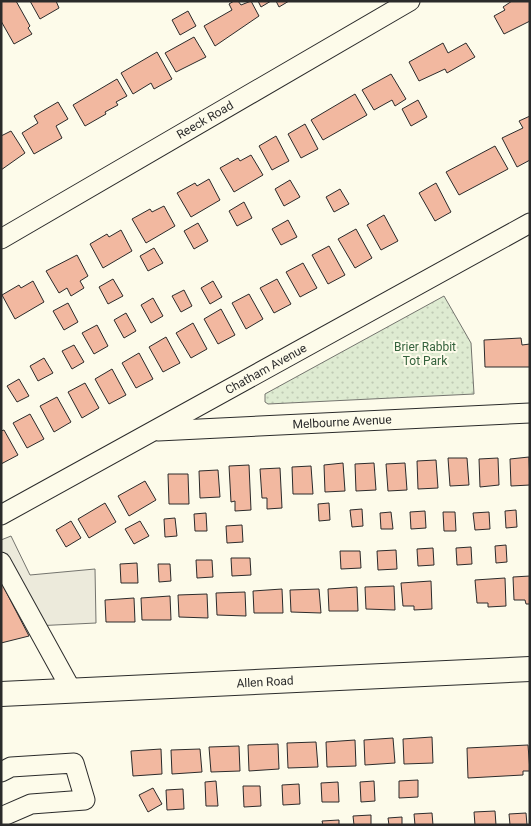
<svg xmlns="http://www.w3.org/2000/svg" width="531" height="826" font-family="Roboto,sans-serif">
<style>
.park{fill:url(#park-dots);stroke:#74746e}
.parking{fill:#eceadb;stroke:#74746e}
.building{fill:#f2b8a0;stroke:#2b2b2b}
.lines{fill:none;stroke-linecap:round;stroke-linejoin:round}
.minor-casing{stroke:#2b2b2b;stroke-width:21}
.major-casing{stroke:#2b2b2b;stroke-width:26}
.minor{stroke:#fdfbea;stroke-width:19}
.major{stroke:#fdfbea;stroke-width:24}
.labels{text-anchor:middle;stroke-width:4;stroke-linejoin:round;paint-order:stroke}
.street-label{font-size:12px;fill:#2b2b2b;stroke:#fdfbea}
.park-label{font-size:12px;fill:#34623c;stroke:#fdfbea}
</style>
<defs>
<pattern id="park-dots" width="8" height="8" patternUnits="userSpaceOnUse" patternTransform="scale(1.25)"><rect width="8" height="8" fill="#deebd1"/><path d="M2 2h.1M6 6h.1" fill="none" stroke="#bfcab4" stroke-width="1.8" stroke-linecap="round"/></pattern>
</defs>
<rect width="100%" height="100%" fill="#fdfbea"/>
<polygon class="park" points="444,296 471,343 474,394 268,404 265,402 265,394"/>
<polygon class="parking" points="11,536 30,575 95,569 96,623 34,626 1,563 1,540"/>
<g class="building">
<polygon points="3,1 16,1 30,26 28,28 32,34 14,44 1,21 1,2"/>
<polygon points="30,1 56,1 59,8 40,19"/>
<polygon points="234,1 238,1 241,5 251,1 259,16 215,46 204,26 232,10 229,4"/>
<polygon points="258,1 271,1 261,7"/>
<polygon points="276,1 289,1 279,7"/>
<polygon points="512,1 530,1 530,21 504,34 494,16 505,10 503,7"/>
<polygon points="188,11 196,26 180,35 172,20"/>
<polygon points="194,37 206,57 176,72 165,53"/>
<polygon points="443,43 448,53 466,43 475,57 447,73 445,69 419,81 409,62"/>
<polygon points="157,52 172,79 154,89 151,83 133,94 121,73"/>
<polygon points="391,74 406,99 395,106 392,100 374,110 362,90"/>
<polygon points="117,79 127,96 116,102 118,105 105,112 106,114 85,126 73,105"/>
<polygon points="355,94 367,115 323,140 311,120"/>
<polygon points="418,100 427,117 411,126 402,109"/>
<polygon points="58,102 68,119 56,126 62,138 34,154 22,133 38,123 34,116"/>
<polygon points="530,116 530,160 517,167 502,138 523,128 519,121"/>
<polygon points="305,124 318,149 301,158 288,134"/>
<polygon points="11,131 25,153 1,170 1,136"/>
<polygon points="276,136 289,161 272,170 259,146"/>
<polygon points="495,146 508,169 459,195 446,172"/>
<polygon points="251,155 263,175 234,192 220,168 238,158 240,161"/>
<polygon points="209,179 220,200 191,217 177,193 195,183 197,186"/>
<polygon points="290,180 300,197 284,206 275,189"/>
<polygon points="436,183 451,212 435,221 419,193"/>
<polygon points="340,189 349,204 334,212 326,197"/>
<polygon points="244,202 252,218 237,226 229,211"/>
<polygon points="164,206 175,226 146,243 132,219 150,209 152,212"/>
<polygon points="384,215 398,241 381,250 367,225"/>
<polygon points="288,220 297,237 281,245 272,229"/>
<polygon points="198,223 208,241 194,249 184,231"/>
<polygon points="356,229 372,258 355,268 338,239"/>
<polygon points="121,230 132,251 103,268 90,244 107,234 109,237"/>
<polygon points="329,246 345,275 328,284 312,255"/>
<polygon points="154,248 163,263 148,271 140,256"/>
<polygon points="77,255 88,276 80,281 84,288 71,296 67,288 59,293 46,271"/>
<polygon points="303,263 317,288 300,297 286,272"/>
<polygon points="113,279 123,296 108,304 99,287"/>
<polygon points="277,279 291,304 274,313 260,288"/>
<polygon points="33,281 44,302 15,319 2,295 19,285 21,288"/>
<polygon points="213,281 222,297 210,304 201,288"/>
<polygon points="184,290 192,306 181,312 172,296"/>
<polygon points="249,294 263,319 246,329 232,303"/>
<polygon points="153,298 163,316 151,323 141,305"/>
<polygon points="68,303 78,322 64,330 53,311"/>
<polygon points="221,309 235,335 218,344 204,319"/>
<polygon points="126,313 136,331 124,338 114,320"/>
<polygon points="193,323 207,349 191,358 176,333"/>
<polygon points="97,325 108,346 94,354 82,333"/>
<polygon points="166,337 180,363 163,372 149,347"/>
<polygon points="521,338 522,345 530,344 530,367 485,367 484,340"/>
<polygon points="74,345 84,362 72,369 62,351"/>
<polygon points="139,353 153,379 136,388 122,363"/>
<polygon points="44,358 53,373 38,381 30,366"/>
<polygon points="112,369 126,395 109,404 95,379"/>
<polygon points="19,379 29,396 17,402 7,386"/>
<polygon points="85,383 99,408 82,418 68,392"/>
<polygon points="57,397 71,422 54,432 40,406"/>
<polygon points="30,414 44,439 27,448 13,423"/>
<polygon points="4,430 18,455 1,464 1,431"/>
<polygon points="529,457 530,485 511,486 510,459"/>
<polygon points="448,458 467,458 469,485 450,486"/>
<polygon points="498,458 499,485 480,487 479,459"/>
<polygon points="436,460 438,488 418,489 417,461"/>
<polygon points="343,463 345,491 325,492 324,465"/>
<polygon points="374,463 376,490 356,491 355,464"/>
<polygon points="405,463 407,490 388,491 386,464"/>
<polygon points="249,465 251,510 235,511 235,501 231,502 229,466"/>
<polygon points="311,466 313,494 293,494 292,467"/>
<polygon points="280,468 282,508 267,509 267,498 262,498 260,469"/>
<polygon points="218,470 220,497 200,498 199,471"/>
<polygon points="168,474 188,474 189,504 169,504"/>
<polygon points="145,481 156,500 129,516 118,496"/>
<polygon points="105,503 116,522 89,538 78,519"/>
<polygon points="329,503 330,520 319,521 318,504"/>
<polygon points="362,509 363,526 352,527 350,510"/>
<polygon points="516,510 517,527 506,528 505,511"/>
<polygon points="425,511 426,528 411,529 410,512"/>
<polygon points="391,512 393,529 381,529 380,513"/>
<polygon points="443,512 455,512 456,531 444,531"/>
<polygon points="489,512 490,529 475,530 473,513"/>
<polygon points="206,513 207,531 195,531 194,514"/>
<polygon points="175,518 177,536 165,537 164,519"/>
<polygon points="71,521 81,538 66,547 56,530"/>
<polygon points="140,521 149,536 134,544 125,529"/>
<polygon points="242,525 243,542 227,543 226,526"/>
<polygon points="506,545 507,562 496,563 495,546"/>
<polygon points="471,547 472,564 457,565 456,548"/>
<polygon points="433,548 434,565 418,566 417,549"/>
<polygon points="396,550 397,569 378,570 377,551"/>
<polygon points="340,551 360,551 361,568 341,569"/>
<polygon points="231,558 250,558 251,575 232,576"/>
<polygon points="196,560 212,560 213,577 197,578"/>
<polygon points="137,563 138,583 121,583 120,564"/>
<polygon points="158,564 170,564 171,581 159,582"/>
<polygon points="530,576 530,604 526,604 525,600 514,600 513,577"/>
<polygon points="505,578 506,606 488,607 488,603 477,603 475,580"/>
<polygon points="431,581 432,609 414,610 414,606 403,606 401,583"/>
<polygon points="1,582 29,636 1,643"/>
<polygon points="394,586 395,610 366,609 365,587"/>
<polygon points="357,587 358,611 329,611 328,589"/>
<polygon points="282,589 283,613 254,613 253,591"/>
<polygon points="319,589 321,613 291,612 290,590"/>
<polygon points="245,592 246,616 217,615 216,593"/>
<polygon points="207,594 208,618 179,617 178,595"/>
<polygon points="170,596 171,620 142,620 141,598"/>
<polygon points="134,598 135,622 106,622 105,600"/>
<polygon points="432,737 433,763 404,764 403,739"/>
<polygon points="393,738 395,763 365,765 364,740"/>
<polygon points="355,740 356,766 327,767 326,742"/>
<polygon points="316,742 318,767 288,768 287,743"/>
<polygon points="278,744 279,769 249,771 248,745"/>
<polygon points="528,745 530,771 523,771 523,775 468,778 467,748"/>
<polygon points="239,746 240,771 211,772 209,747"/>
<polygon points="161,749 162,774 133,776 131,751"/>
<polygon points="200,749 202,772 172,774 171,750"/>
<polygon points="418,780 418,797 399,798 399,781"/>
<polygon points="216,781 218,806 206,806 205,782"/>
<polygon points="374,781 375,801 361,802 360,782"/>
<polygon points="338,782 339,802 322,802 321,783"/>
<polygon points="299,784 300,804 283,805 282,785"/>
<polygon points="243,786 260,786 261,806 244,807"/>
<polygon points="153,788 162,804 148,812 139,795"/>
<polygon points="183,789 184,809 167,810 166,790"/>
<polygon points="495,811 496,825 475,825 474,812"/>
<polygon points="432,813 433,825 415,825 414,814"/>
<polygon points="526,813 527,825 510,825 509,814"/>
<polygon points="371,815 371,825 354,825 353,816"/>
<polygon points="402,817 402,825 389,825 388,818"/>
<polygon points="339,820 339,825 323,825 322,821"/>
</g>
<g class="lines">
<defs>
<g id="minor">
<polyline points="1,239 410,1"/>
<polyline points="158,431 530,413"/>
<polyline points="1,515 530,223"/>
<polyline points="1,562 72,691"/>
<polyline points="1,772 11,767 74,763 85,800 31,804 1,817"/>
</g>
<polyline id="major" points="1,694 530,669"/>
</defs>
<use href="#minor" class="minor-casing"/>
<use href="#major" class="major-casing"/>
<use href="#minor" class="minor"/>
<use href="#major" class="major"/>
</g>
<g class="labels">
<g class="street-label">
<text transform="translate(205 120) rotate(-30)" y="4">Reeck Road</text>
<text transform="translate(266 369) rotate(-29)" y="4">Chatham Avenue</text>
<text transform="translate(342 422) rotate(-3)" y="4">Melbourne Avenue</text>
<text transform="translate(265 682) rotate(-3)" y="4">Allen Road</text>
</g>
<g class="park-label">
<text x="425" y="351">Brier Rabbit<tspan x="425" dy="14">Tot Park</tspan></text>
</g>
</g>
<rect width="531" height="826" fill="none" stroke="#2b2b2b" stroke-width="5"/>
</svg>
